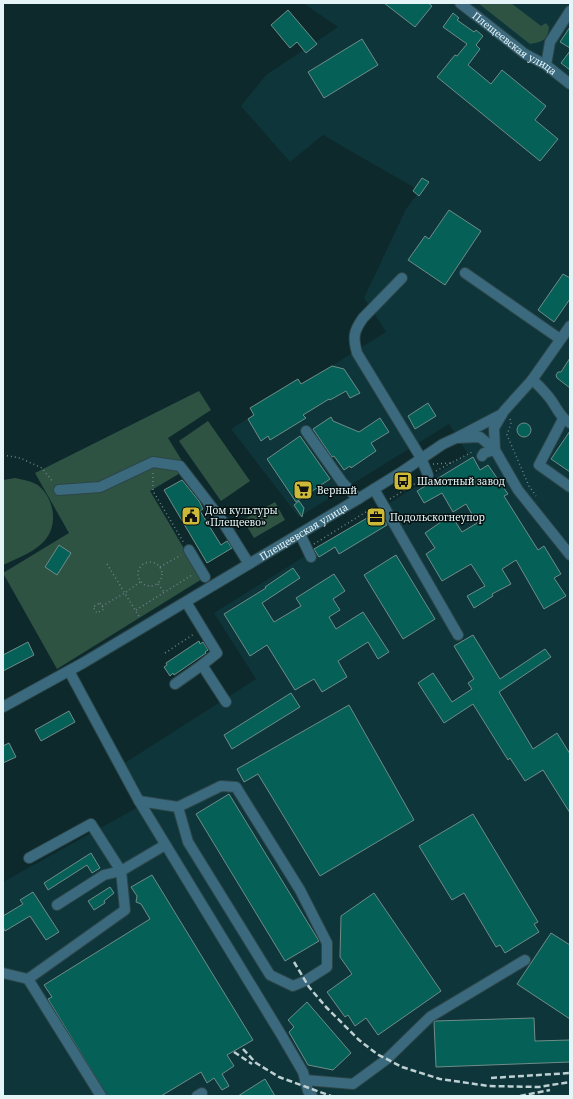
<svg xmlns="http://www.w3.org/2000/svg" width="573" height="1099" font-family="'Noto Serif',serif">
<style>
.built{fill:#0e353a}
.green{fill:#2f5343}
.building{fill:#056058;stroke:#708c88}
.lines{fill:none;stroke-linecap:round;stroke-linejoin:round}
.minor-casing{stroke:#2c4648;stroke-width:12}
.path{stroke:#6d8386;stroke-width:1.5;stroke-dasharray:1 3;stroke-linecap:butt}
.minor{stroke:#3b6a7f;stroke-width:10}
.rail{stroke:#bed0d2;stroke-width:2.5;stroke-dasharray:6 3;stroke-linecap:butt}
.labels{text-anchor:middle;stroke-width:3;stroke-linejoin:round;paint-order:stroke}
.street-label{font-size:10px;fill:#e5f5f7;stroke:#051011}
.poi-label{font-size:10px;fill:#e5f5f7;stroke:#051011;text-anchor:start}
</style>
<rect width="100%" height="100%" fill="#0e292c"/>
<polygon class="built" points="303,3 570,3 570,1096 3,1096 3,882 140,806 117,768 256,679 214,613 468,454 449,424 299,517 231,429 386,332 364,298 406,209 420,191 323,135 290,162 241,106 266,75 338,27"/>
<g class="green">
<path d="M478,3H511L541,26L546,23L549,27C548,40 542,42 530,44Z"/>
<polygon points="199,391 211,410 168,438 187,469 150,491 202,579 57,669 3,573 69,533 35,473"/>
<polygon points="208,421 250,481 221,501 179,441"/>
<path d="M15,478C24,480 32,481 39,486C54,499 58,523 46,539C37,551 16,559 3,565V480Z"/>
<polygon points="275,502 285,520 254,538 243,520"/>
</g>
<g class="building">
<polygon points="384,3 428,3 432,6 415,27"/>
<polygon points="288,10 317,44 306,53 297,42 290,48 271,25"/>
<polygon points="453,13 459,18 457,20 474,32 476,30 483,36 476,45 480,49 468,65 491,84 502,70 546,106 535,120 558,139 540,161 437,77 455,55 457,56 467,44 443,27"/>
<polygon points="570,27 570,48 560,42"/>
<polygon points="362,39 378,65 324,98 308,72"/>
<polygon points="570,51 570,70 561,63"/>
<polygon points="422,178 429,182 419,196 413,191"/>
<polygon points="449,210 481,231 445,285 408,260 425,236 429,239"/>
<polygon points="563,274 570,278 570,299 554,322 538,310"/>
<polygon points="570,358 570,388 557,378 556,375 558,372 561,372"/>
<polygon points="332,366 344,369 360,393 350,398 346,391 330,400 329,399 303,415 306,418 270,440 268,436 261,441 248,419 254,415 250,408 298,379 301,384"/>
<polygon points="428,403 436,416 415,429 408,416"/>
<polygon points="331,417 333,421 359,432 380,418 389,432 371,443 376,451 351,468 350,466 344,470 334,456 332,457 313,429"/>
<circle cx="524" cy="430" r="7"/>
<polygon points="570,431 570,472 551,459"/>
<polygon points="300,436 330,479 296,502 267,459"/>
<polygon points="473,457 480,470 488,465 508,494 504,496 538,550 544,546 561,574 554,578 566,596 544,609 516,560 502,569 511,584 492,594 493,596 474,608 467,596 485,586 471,564 442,581 426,554 435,548 425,533 451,515 462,532 477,523 466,504 453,512 442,493 424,503 417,491"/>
<polygon points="182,480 199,501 203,509 200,511 221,545 227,541 232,548 207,563 164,490"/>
<polygon points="299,501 304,508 302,517 294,505"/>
<polygon points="379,511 387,525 339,554 335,547 319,557 314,549"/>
<polygon points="59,545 71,553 57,575 45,567"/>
<polygon points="396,555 435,619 403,639 364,575"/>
<polygon points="293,568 300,578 262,603 274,622 301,606 296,598 334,574 345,591 333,599 340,610 329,617 336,629 363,612 389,652 378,659 368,642 338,661 347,677 322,692 314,679 295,690 267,645 250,656 224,614 266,588 265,587"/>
<polygon points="473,635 500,679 545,649 551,657 499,692 533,749 557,733 570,754 570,813 543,770 525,781 510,758 508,760 473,704 444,723 418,683 433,673 452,702 472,689 468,683 474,679 454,646"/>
<polygon points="199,641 200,644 203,642 208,650 205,652 206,653 174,675 173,673 170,676 164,667 167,665 166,663"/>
<polygon points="28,642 34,655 3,671 3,655"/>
<polygon points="291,693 300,707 232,749 224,735"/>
<polygon points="349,705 414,820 320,876 258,774 244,782 237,769"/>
<polygon points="69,711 75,722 41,741 35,730"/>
<polygon points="9,743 16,757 3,763 3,746"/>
<polygon points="229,794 319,941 285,961 196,814"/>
<polygon points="473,814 538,922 534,924 539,932 505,953 500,945 496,947 464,893 452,900 419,846"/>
<polygon points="91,853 100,868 92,873 87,865 48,890 44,883"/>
<polygon points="152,875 253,1040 227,1055 234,1066 222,1074 229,1086 222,1090 214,1078 207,1083 201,1072 161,1096 107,1096 48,999 52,997 44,985 150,919 141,904 136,902 137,896 131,887"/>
<polygon points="110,887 114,893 104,901 105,903 94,910 88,901"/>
<polygon points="33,892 59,932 46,940 30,916 5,931 3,927 3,916 23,904 20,900"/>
<polygon points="374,893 441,991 378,1035 366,1018 355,1026 348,1015 345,1017 327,992 352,974 340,957 341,916"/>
<polygon points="551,933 570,945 570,1019 517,984"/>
<polygon points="307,1002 351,1053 333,1070 308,1065 289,1032 294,1027 288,1020"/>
<polygon points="534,1018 535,1041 570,1040 570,1062 436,1067 434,1022 435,1021"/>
<polygon points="265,1079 275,1096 238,1096"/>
</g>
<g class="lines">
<defs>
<g id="minor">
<path id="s1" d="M460,3L525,54L546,65L570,84"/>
<polyline points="546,65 550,42 570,11"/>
<polyline points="465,273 560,339"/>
<path d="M402,278L363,318C353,332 353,338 357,353L421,458L428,475"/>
<path d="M532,380C538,384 543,390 548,396C556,405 559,417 570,423"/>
<polyline points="563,419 539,465 570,487"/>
<polyline points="306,431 342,482 358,499"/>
<polyline points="458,437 502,414"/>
<polyline points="495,450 494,428 504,411 532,380 570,326"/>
<polyline points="482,456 484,453 495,450"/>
<polyline points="374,489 458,635"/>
<polyline points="59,490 100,487 153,462 180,466 221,519 249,564"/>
<polyline points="300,534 311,557"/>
<polyline points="189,550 205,577"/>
<polyline points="186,602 217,653 202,665 226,702"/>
<polyline points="69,671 139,801 282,1036 303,1072 308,1091 312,1096"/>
<polyline points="175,684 202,665"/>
<path id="s2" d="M3,707L83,663L358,499L403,471L443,444L456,438L480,437L495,450L518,490L570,555"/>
<polyline points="139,801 178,807 221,786 236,787 300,890 327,943 327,967 305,981 293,986 270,975 188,842 178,807"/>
<polyline points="29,858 91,824 121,871 125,910 28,979 101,1096"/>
<polyline points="57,905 104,875 121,871 165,845"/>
<polyline points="3,973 28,979"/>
<polyline points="305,1080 353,1084 387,1059 430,1017 525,960"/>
<polyline points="197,1096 202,1093"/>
</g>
</defs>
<use href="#minor" class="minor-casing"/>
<g class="path">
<polyline points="510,419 511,423 507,435 529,486 536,496"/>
<polyline points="3,455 20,458 42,468 53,482"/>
<polyline points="433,464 451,463 474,451"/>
<polyline points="436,471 451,463"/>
<polyline points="153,473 153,491 184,543"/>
<polyline points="390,499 421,480"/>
<polyline points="314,544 374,507"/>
<circle cx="150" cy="574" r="12"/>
<polyline points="107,564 140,618"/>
<polyline points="160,567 181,555"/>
<polyline points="158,584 164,592"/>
<polygon points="100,603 104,609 97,613 93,607"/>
<polyline points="102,606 125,593 140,582"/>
<polyline points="136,610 192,575"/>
<polyline points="165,653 194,634"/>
</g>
<use href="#minor" class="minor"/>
<g class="rail">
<polyline points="294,962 309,987 326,1007 359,1040 377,1054 402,1067 440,1079 489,1086 539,1087 570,1082"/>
<polyline points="243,1049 256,1063 279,1077 331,1096"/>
<polyline points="234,1052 252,1064"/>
<polyline points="491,1078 570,1073"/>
<polyline points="520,1096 550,1090"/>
</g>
</g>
<defs>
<symbol id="bus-square" viewBox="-11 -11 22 22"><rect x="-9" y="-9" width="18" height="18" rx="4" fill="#ccb938" stroke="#051011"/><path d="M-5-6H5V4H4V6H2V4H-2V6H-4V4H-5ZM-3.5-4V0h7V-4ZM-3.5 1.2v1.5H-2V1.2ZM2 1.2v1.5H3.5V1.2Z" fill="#111"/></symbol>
<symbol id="supermarket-square" viewBox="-11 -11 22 22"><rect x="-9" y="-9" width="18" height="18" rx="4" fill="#ccb938" stroke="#051011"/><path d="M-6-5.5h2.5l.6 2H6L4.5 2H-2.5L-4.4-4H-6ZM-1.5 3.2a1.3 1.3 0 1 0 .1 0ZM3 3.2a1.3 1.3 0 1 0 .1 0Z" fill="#111"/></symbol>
<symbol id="civic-square" viewBox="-11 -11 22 22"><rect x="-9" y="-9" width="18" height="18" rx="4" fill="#ccb938" stroke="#051011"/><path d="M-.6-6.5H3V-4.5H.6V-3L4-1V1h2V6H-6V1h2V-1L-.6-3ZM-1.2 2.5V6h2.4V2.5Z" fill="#111"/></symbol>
<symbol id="office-square" viewBox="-11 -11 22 22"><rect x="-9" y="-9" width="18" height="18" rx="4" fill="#ccb938" stroke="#051011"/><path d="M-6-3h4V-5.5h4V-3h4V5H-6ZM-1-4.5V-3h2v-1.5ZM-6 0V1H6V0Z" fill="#111"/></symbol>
</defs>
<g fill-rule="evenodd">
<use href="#bus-square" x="392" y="470" width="22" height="22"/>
<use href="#supermarket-square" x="292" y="479" width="22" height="22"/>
<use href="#civic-square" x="180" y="505" width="22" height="22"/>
<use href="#office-square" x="365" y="506" width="22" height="22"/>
</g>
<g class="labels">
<g class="street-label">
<text dy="4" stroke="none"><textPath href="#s1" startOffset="68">Плещеевская улица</textPath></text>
<text dy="4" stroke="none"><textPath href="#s2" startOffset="348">Плещеевская улица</textPath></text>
</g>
<g class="poi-label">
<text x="417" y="485">Шамотный завод</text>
<text x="317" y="494">Верный</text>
<text x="205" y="514">Дом культуры<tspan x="205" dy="12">«Плещеево»</tspan></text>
<text x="390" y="521">Подольскогнеупор</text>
</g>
</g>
<rect width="573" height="1099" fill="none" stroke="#e5f5f7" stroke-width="8"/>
</svg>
